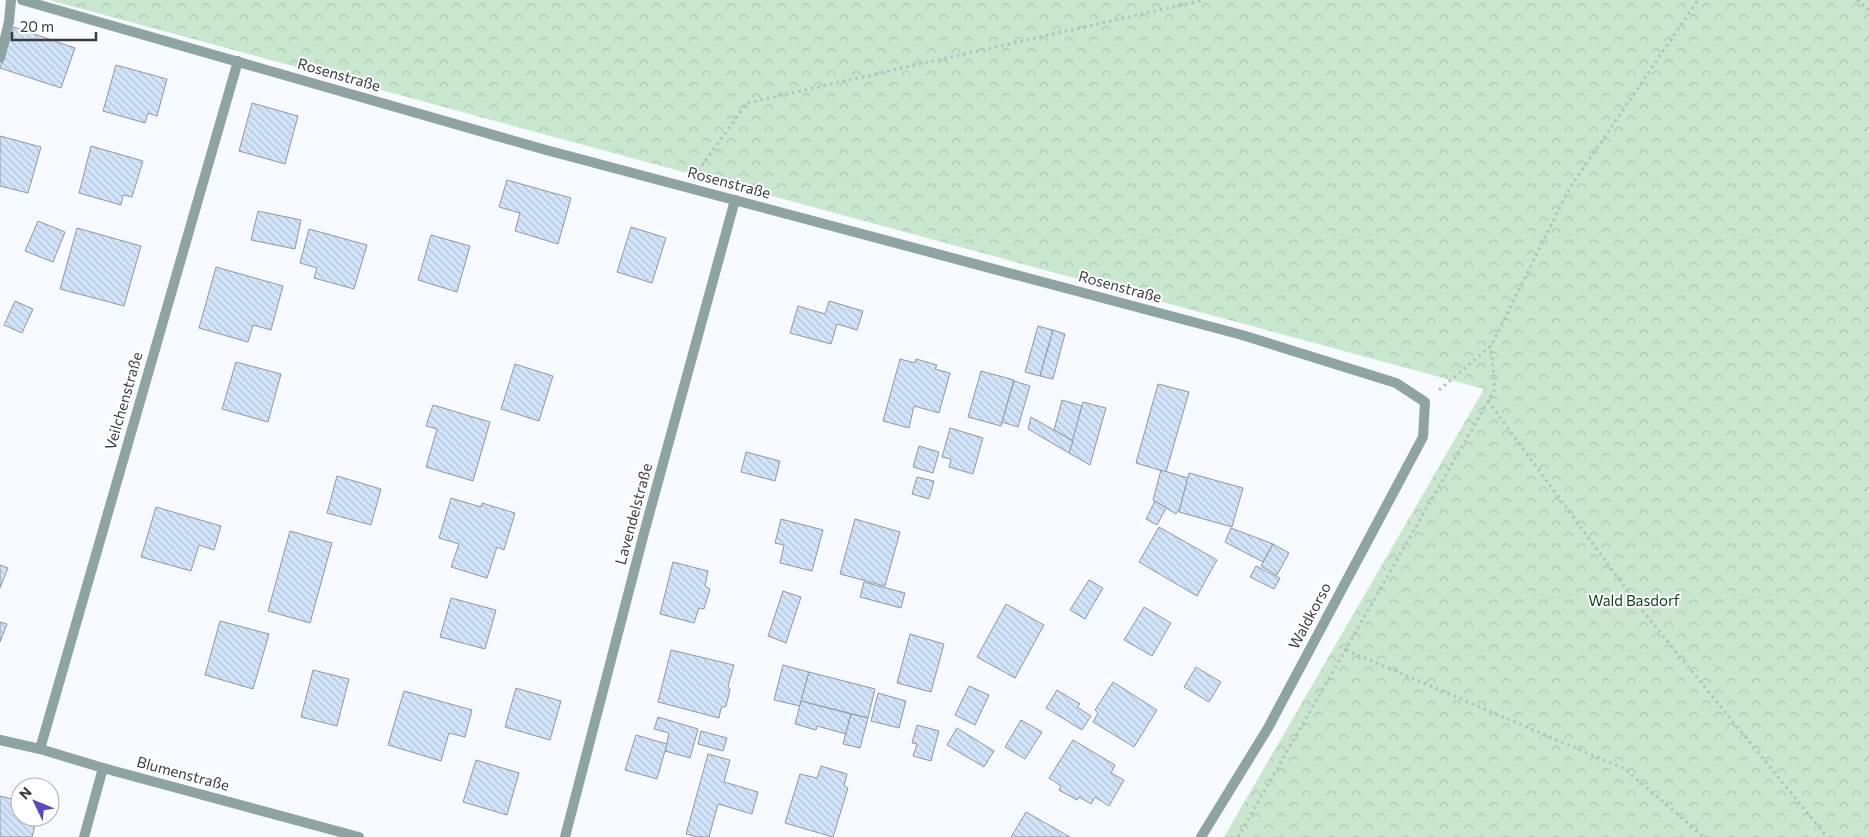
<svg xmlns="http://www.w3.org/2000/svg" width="1869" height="837" font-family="Commissioner,sans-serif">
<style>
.forest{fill:url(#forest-crowns)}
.building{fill:url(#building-back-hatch);stroke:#9098a1}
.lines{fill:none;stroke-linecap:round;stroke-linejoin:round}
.path{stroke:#babec2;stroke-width:3;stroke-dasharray:2.5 4;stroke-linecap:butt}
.lane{stroke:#8da4a3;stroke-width:10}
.street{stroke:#8da4a3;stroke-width:10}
.labels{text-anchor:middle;stroke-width:4;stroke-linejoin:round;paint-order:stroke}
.street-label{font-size:15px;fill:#393d41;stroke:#fff}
.park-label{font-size:15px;fill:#0f3c1f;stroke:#fff}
</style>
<defs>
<pattern id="forest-crowns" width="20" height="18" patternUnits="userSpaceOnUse" patternTransform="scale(1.25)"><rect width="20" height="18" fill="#c8e7ce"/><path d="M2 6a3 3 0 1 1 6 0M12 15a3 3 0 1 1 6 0" fill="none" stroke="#adc7b2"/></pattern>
<pattern id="building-back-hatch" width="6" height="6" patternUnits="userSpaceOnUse" patternTransform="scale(1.25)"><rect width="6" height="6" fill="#d1e4f9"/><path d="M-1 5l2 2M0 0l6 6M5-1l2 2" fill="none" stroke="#b4c4d7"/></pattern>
</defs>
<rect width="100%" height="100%" fill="#f7fafe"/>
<polygon class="forest" points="49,0 1869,0 1869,837 1224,837 1484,389"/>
<g class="building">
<polygon points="14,27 75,48 61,88 0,68"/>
<polygon points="116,65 167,79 157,116 148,113 145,123 103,111"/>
<polygon points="252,103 298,116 285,164 239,151"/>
<polygon points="0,136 41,147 28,193 0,186"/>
<polygon points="91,146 143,161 132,197 123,195 121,205 79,193"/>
<polygon points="507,180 571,198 558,244 515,231 520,213 499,207"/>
<polygon points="258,211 301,220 295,249 251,240"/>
<polygon points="38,221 65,232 53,262 25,251"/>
<polygon points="631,227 666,238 652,283 617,272"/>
<polygon points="77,228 141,246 124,306 60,289"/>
<polygon points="309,229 367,245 354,289 314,278 317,268 300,263"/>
<polygon points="431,235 470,246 457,292 418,280"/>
<polygon points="216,267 283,286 271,330 253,325 248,342 199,328"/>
<polygon points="15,301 33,309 22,333 4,325"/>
<polygon points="829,301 863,311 857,330 837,324 831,344 790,333 798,306 825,314"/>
<polygon points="1038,326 1053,330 1040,376 1025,372"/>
<polygon points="1053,330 1065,334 1053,379 1040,376"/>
<polygon points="900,359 915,363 916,359 937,365 935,369 950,373 939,413 914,406 909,428 883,421"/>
<polygon points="236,362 281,374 268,422 222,409"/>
<polygon points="515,364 553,376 539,421 501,409"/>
<polygon points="981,371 1014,380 1001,426 968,417"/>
<polygon points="1014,381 1030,386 1018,427 1002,422"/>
<polygon points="1158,384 1189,392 1166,472 1136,463"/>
<polygon points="1062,400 1082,406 1073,441 1054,430"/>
<polygon points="1083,402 1106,408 1090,465 1069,453"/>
<polygon points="433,405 490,422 473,481 426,467 437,429 426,426"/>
<polygon points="1031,417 1073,441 1069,453 1028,429"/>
<polygon points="950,428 983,438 973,474 949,467 951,459 942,457"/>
<polygon points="919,446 939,452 933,473 913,467"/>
<polygon points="746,452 780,461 775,481 741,472"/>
<polygon points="1161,470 1188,478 1180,508 1176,514 1153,500"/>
<polygon points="1189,473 1243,488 1232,527 1179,512"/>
<polygon points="337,476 381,489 371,525 327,513"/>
<polygon points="917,477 934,481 929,499 912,494"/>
<polygon points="451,498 481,507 482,503 515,513 504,550 497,547 487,578 451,567 459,544 439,538"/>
<polygon points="1155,501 1166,508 1157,525 1146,519"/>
<polygon points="156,507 221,526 214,550 199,545 191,571 141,557"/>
<polygon points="781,519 823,530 812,571 780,563 784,545 775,543"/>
<polygon points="855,519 900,532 885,586 840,574"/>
<polygon points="1159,527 1217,560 1197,596 1139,562"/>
<polygon points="1231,528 1273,544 1263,562 1225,542"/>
<polygon points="290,531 332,543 310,623 268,611"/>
<polygon points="1273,544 1289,553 1277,575 1261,566"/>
<polygon points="673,562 708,571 705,586 710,589 704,609 699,608 694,623 660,614"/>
<polygon points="0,565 8,568 0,588"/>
<polygon points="1256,566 1280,578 1274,589 1250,577"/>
<polygon points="1089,580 1103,588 1085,619 1070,610"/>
<polygon points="864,582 905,593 901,608 860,597"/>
<polygon points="783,591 801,597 786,643 768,636"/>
<polygon points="451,598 496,610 485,649 440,637"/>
<polygon points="1006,604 1044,625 1015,678 977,657"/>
<polygon points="1144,607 1171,623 1152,656 1124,640"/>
<polygon points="220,621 269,634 253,689 205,675"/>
<polygon points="0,622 7,624 0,642"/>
<polygon points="910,634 944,644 931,692 897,683"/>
<polygon points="671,650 734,665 728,686 730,690 726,706 721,708 719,718 658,702"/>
<polygon points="783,665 809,672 800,706 774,700"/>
<polygon points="1196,667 1221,682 1209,702 1184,687"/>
<polygon points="313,670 349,679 337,726 301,717"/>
<polygon points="809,672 875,689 868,718 801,701"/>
<polygon points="1113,682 1157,710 1134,747 1093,722 1098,713 1095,710"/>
<polygon points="969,686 989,695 975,725 955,715"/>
<polygon points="516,688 561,701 550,740 505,727"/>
<polygon points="1057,690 1080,704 1077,707 1091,716 1082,730 1046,708"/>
<polygon points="404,691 472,710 465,737 449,733 441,761 388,745"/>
<polygon points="878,693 906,701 899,728 871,721"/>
<polygon points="801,701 851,714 846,734 817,726 816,730 795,724"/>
<polygon points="851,714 868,718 860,748 843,744"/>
<polygon points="658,717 698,729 690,758 665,751 669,733 654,729"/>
<polygon points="1021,720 1042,732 1025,759 1005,747"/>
<polygon points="917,725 939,731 931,761 913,756 917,744 912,743"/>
<polygon points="957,728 994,751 984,767 947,745"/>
<polygon points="701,731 727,738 723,751 698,744"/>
<polygon points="636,735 667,744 657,779 625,770"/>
<polygon points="1073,740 1115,765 1111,773 1124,780 1109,806 1095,797 1091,804 1079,797 1077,800 1059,790 1061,786 1049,778"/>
<polygon points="708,754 730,760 724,782 758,792 752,814 718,804 709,837 698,837 686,834"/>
<polygon points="476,760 519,773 507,815 463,802"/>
<polygon points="821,766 847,774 844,786 848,788 833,837 785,823 800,774 817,778"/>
<polygon points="0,796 20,801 20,817 37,817 32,837 0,837"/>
<polygon points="1026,812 1070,837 1011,837"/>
</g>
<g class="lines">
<g class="path">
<polyline points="1857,0 1869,10"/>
<polyline points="698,171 747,103 1204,0"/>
<polyline points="1439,390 1491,346 1569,189 1698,0"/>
<polyline points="1488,401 1637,604 1827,837"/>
<polyline points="1346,650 1625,769 1704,837"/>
<polyline points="1238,837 1495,389 1491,346"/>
</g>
<polyline class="lane" points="0,58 9,22 11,0"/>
<g class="street">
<polyline points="22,0 546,150 1242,335 1396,383 1425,402 1423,437 1268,728 1201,837"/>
<polyline points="0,740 40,749 103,768 359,837"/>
<polyline points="40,749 238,61"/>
<polyline points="84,837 103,768"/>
<polyline points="565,837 644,533 735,200"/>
</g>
</g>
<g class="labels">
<g class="street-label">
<text transform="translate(339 75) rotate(16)" y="5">Rosenstraße</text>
<text transform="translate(729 183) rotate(15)" y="5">Rosenstraße</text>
<text transform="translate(1120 287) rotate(15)" y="5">Rosenstraße</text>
<text transform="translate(124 401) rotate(-74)" y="5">Veilchenstraße</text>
<text transform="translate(634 514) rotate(-75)" y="5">Lavendelstraße</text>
<text transform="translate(1310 616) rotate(-62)" y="5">Waldkorso</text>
<text transform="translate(183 774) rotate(15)" y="5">Blumenstraße</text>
</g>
<g class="park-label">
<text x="1634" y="606">Wald Basdorf</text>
</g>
</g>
<g transform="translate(35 802) rotate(313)"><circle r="24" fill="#ffffff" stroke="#b0b1b3"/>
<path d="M0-4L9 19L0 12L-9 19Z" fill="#5e48c1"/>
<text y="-8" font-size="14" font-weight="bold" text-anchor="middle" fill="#393d41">N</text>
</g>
<path d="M12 32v8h84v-8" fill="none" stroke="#393d41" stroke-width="2.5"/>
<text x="20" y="32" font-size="15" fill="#393d41" stroke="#ffffff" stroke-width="4" paint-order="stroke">20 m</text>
</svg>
